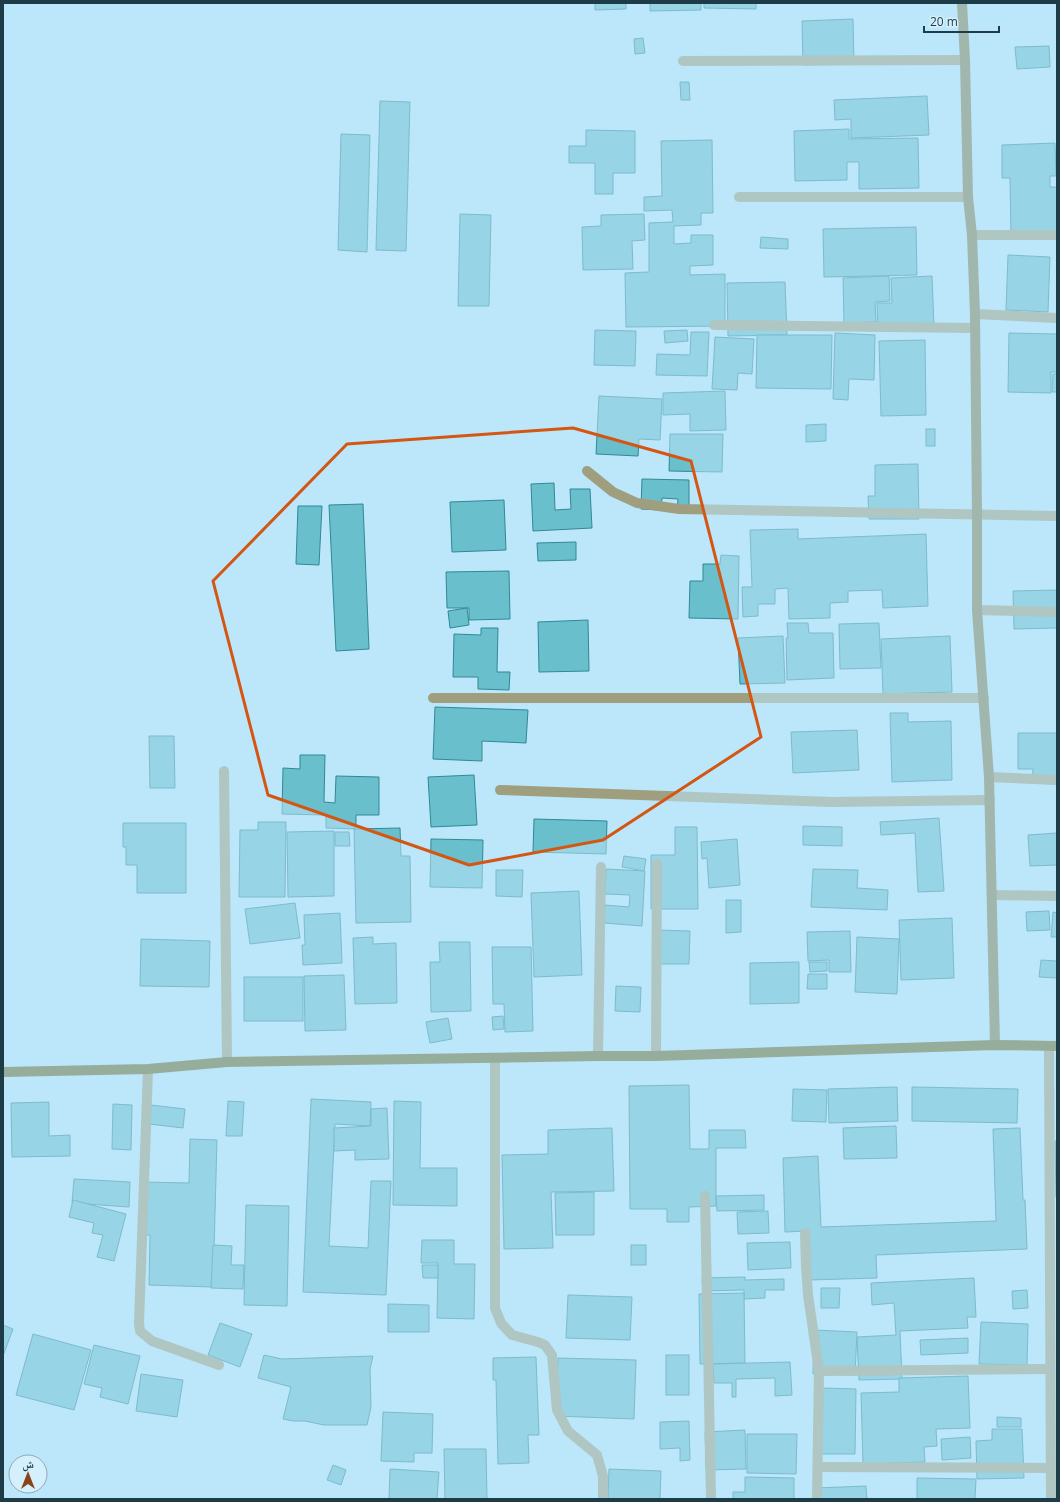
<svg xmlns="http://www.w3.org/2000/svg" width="1060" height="1502" font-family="'Open Sans','Noto Naskh Arabic',sans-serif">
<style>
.building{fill:#6abfcc;stroke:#308995}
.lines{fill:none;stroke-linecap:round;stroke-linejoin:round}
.street{stroke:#9f9f80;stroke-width:10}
.secondary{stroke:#807f51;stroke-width:10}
.primary{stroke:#6a692c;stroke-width:10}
.marked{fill:none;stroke:#d45612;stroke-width:3;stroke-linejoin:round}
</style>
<rect width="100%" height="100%" fill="#bce6f9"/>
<g class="building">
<polygon points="595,3 626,3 626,9 595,10"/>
<polygon points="650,3 701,3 701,10 650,11"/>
<polygon points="704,3 756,3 756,9 704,8"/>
<polygon points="853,19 854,64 803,65 802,21"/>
<polygon points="643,38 645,53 635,54 634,39"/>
<polygon points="1049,46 1050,67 1017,69 1015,47"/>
<polygon points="680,82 689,82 690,100 681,100"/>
<polygon points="927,96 929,135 851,138 851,119 835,120 834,100"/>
<polygon points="380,101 410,102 406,251 376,250"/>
<polygon points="849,129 849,139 918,138 919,188 859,189 859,162 847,162 847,180 795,181 794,131"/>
<polygon points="586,130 635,131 635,173 613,173 613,194 595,194 595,163 569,163 569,146 586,146"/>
<polygon points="341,134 370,135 367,252 338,250"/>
<polygon points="712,140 713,213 701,213 701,225 674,226 674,244 691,243 691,235 713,235 713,265 690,266 690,275 725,274 725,326 626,327 625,273 649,272 649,223 673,222 672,210 644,211 644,197 662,196 661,141"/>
<polygon points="1055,143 1056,176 1050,176 1050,187 1057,187 1057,235 1011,236 1010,178 1002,178 1002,145"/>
<polygon points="460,214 491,215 489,306 458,306"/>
<polygon points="644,214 645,240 632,241 633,269 583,270 582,227 601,226 601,215"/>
<polygon points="916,227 917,275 824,277 823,229"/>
<polygon points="761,237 788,239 788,249 760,248"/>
<polygon points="1008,255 1050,257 1048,312 1006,310"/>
<polygon points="889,276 890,301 875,302 876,322 844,323 843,278"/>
<polygon points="932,276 934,327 878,330 877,303 892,303 891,278"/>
<polygon points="785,282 787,335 728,336 727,283"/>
<polygon points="595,330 636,331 635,366 594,365"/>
<polygon points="687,330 688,341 665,343 664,331"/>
<polygon points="691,332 709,332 707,376 656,375 657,354 690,355"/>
<polygon points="835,333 875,335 874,380 849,379 848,400 833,399"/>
<polygon points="1009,333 1057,334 1057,372 1051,372 1051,393 1008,392"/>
<polygon points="757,335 832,335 831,389 756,388"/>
<polygon points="715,337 754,339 752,374 738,373 737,390 712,389"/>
<polygon points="925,340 926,415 881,416 879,341"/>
<polygon points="1053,374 1057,374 1057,392 1052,392"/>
<polygon points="725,391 726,430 690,431 690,414 663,415 663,393"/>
<polygon points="599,396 662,399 660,440 639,439 638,456 596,454"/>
<polygon points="826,424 826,441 806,442 806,425"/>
<rect x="926" y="429" width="9" height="17"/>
<polygon points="670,434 723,434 722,472 669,471"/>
<polygon points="918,464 919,519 869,519 868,496 875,496 875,465"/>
<polygon points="642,479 689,480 689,512 677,512 678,499 662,498 661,510 641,509"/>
<polygon points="554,483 555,510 571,509 570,489 590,489 592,528 533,531 531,484"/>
<polygon points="504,500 506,550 452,552 450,502"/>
<polygon points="363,504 369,649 336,651 329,505"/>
<polygon points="298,506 322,506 319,565 296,564"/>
<polygon points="798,529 798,539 926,534 928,606 883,608 882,590 848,591 848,602 830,603 830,618 789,619 788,588 775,589 775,604 758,604 758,616 743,617 742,587 752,587 750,530"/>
<polygon points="576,542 576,560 538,561 537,543"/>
<polygon points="721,555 739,556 738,619 689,618 690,581 703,581 703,564 720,564"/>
<polygon points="509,571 510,619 469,620 469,608 447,608 446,572"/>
<polygon points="1057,590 1057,628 1014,629 1013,591"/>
<polygon points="467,608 469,625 450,628 448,611"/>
<polygon points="588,620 589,671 539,672 538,622"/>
<polygon points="787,623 808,623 809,633 833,633 834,678 787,680 786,638 788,638"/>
<polygon points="879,623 881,668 840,669 839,624"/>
<polygon points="481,628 498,628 497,672 510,672 509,690 478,689 478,677 453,677 454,634 481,635"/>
<polygon points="783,636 785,683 740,684 738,638"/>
<polygon points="950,636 952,692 883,694 881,639"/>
<polygon points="435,707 528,710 526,743 482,741 482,761 433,759"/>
<polygon points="890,713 908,713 908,722 951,721 952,780 892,782"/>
<polygon points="857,730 859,770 793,773 791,732"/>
<polygon points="1018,733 1057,733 1057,784 1032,783 1033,769 1018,769"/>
<polygon points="149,736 174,736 175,788 150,788"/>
<polygon points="300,755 325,755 324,802 335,803 336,776 379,777 379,815 356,815 356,829 326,828 326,815 282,814 283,768 300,769"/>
<polygon points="474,775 477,825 431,827 428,777"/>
<polygon points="939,818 944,891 918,892 915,833 881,835 880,822"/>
<polygon points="534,819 607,821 606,854 533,852"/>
<polygon points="258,822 286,822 285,897 239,897 240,830 258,830"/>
<polygon points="123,823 186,823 186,893 137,893 137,865 126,865 126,847 123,847"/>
<polygon points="803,826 842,827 842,846 803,845"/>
<polygon points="675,827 697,827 698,909 651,909 651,855 675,855"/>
<polygon points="400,828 401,856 410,856 411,922 356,923 354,829"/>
<polygon points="334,831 334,896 288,897 287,832"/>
<polygon points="335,832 349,832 350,846 335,846"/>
<polygon points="1057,833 1057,865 1030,866 1028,835"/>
<polygon points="431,839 483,840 482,888 430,887"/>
<polygon points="737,839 740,885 709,888 707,858 702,859 701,842"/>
<polygon points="624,856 646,859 644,871 622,867"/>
<polygon points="606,869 645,871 642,926 604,923 605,905 629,907 630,895 605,894"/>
<polygon points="813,869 858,870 857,888 888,890 887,910 811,907"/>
<polygon points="496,870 523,870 522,897 496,896"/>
<polygon points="579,891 582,975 534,977 531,893"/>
<polygon points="726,900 741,900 741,932 726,933"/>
<polygon points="295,903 300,938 250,944 245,909"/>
<polygon points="1049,911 1050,930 1027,931 1026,912"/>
<polygon points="1053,912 1057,913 1057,937 1051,937"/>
<polygon points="340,913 342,963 303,965 302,945 305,945 304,915"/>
<polygon points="952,918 954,978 901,980 899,920"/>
<polygon points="658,930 690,931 689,964 658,964"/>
<polygon points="850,931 851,972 829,972 829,960 808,961 807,932"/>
<polygon points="373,937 373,944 396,943 397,1003 355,1004 353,938"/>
<polygon points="857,937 899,939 897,994 855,992"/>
<polygon points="141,939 210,941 209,987 140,986"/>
<polygon points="439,942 470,942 471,1011 431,1012 430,962 440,962"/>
<polygon points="492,947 531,947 533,1031 505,1032 504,1004 493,1004"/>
<polygon points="1041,960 1057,961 1057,978 1039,977"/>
<polygon points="799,962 799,1003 750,1004 750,963"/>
<polygon points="809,962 827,962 827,971 810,972"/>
<polygon points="808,974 827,974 827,989 807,989"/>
<polygon points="344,975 346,1030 305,1031 304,976"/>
<rect x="244" y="977" width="59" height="44"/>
<polygon points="616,986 641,987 640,1012 615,1011"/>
<polygon points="503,1016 504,1029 493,1030 492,1017"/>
<polygon points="448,1018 452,1039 430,1043 426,1022"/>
<polygon points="689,1085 690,1149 709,1149 709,1130 745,1130 746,1148 716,1148 716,1206 689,1207 689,1222 667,1222 667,1209 630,1209 629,1086"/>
<polygon points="897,1087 898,1121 829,1123 828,1089"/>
<polygon points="912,1087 1018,1089 1017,1123 912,1121"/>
<polygon points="793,1089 827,1090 826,1122 792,1121"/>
<polygon points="311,1099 371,1102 370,1126 335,1124 329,1246 368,1248 371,1181 391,1181 386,1295 303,1292"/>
<polygon points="228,1101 244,1102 242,1136 226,1136"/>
<polygon points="394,1101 421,1102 420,1168 457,1168 457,1206 393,1205"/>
<polygon points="49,1102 49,1136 70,1135 70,1156 12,1157 11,1103"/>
<polygon points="113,1104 132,1105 131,1150 112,1149"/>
<polygon points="151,1105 185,1109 183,1128 149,1124"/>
<polygon points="387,1108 389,1159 355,1160 355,1150 334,1151 334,1128 371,1126 371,1109"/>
<polygon points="896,1126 897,1158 844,1159 843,1128"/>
<polygon points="612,1128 614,1191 551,1192 553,1248 504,1249 502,1155 548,1154 548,1130"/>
<polygon points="1020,1128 1023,1200 1025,1200 1027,1249 876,1255 877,1278 809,1280 807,1231 785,1232 783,1158 818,1156 821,1227 996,1221 993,1129"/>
<polygon points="190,1139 217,1140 213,1287 149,1285 150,1235 141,1235 142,1182 189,1183"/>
<polygon points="1055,1141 1057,1141 1057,1197 1056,1197"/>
<polygon points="74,1179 130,1182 129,1207 72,1203"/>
<polygon points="594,1192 594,1235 556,1235 555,1193"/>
<polygon points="764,1195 764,1210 717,1211 716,1196"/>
<polygon points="73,1200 126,1214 114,1261 97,1257 103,1235 92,1233 94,1223 69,1217"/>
<polygon points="246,1205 289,1206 287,1306 244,1305"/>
<polygon points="768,1211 769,1233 738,1234 737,1212"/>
<polygon points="422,1240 454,1240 454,1264 475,1264 474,1319 437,1318 438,1263 421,1263"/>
<polygon points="790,1242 791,1268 748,1270 747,1243"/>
<polygon points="213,1245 232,1246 231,1265 244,1265 243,1289 211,1288"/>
<rect x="631" y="1245" width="15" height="20"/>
<polygon points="422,1265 438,1265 438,1278 423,1278"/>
<polygon points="745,1277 745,1280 784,1279 784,1290 765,1290 765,1298 744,1299 744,1290 703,1291 702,1278"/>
<polygon points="974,1278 976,1317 967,1317 968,1328 900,1331 902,1379 859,1380 857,1337 896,1335 894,1303 872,1305 871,1283"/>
<polygon points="821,1288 840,1288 839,1308 821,1308"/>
<polygon points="1027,1290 1028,1308 1013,1309 1012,1291"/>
<polygon points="744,1293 745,1363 700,1364 699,1294"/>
<polygon points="568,1295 632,1297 630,1340 566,1338"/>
<polygon points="388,1304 429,1305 429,1332 388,1332"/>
<polygon points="981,1322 1028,1324 1027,1365 979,1364"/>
<polygon points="220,1323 252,1334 240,1367 208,1355"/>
<polygon points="3,1325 13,1329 3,1356"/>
<polygon points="814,1330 857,1332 855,1375 813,1374"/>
<polygon points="33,1334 91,1350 74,1410 16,1395"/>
<polygon points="968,1338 968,1353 921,1355 920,1340"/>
<polygon points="94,1345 140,1356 128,1404 100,1397 102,1388 84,1384"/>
<polygon points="264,1355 282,1359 373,1356 370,1369 371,1407 367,1425 324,1425 305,1421 293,1421 283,1419 291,1387 258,1378"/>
<rect x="666" y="1355" width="23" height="40"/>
<polygon points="536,1357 539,1435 528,1435 529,1463 498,1464 496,1380 493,1380 493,1358"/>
<polygon points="558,1358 636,1360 634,1419 556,1416"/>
<polygon points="790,1362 792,1395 775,1396 775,1378 736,1379 736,1397 732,1397 732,1383 714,1383 713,1364"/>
<polygon points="141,1374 183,1380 177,1417 136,1411"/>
<polygon points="968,1376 970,1428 936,1429 937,1446 924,1447 925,1462 863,1464 861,1393 899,1392 899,1378"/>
<polygon points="822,1388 856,1389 855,1454 821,1454"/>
<polygon points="383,1412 433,1414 432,1453 414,1453 414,1462 381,1461"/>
<polygon points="997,1417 1021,1418 1021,1427 997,1427"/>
<polygon points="689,1421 690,1460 680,1461 680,1448 660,1449 660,1422"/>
<polygon points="992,1429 1022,1429 1024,1478 977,1479 976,1441 992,1440"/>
<polygon points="745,1430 746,1469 706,1470 705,1432"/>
<polygon points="747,1434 797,1434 796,1474 747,1473"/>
<polygon points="970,1437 971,1458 942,1460 941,1439"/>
<polygon points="444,1449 486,1449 487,1499 445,1499"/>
<polygon points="333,1465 346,1470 341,1485 327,1480"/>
<polygon points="390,1469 439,1472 437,1499 389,1499"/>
<polygon points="609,1469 661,1471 660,1499 608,1499"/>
<polygon points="745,1477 794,1478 794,1499 733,1499 733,1492 745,1492"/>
<polygon points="917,1478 976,1479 975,1499 917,1499"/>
<polygon points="866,1486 867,1499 816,1499 816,1488"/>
</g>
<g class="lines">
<g class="street">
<polyline points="683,61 965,60"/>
<polyline points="739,197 968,197"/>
<polyline points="972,235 1057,235"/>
<polyline points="975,314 1057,318"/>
<polyline points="714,325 975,328"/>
<polyline points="587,471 613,492 637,503 679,509 1057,516"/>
<polyline points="977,610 1057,612"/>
<polyline points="433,698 984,698"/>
<polyline points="224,771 227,1062"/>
<polyline points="989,777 1057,780"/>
<polyline points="500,790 832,802 990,800"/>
<polyline points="992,895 1057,896"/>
<polyline points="1049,1046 1051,1499"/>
<polyline points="598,1056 601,867"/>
<polyline points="656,1056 657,864"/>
<polyline points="495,1059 495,1308 501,1323 512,1335 538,1342 545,1345 552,1355 557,1410 568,1431 597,1455 603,1476 603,1499"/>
<polyline points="148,1069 139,1323 140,1331 152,1341 219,1365"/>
<polyline points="705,1196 711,1499"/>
<polyline points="805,1233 806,1265 808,1295 819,1371 817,1499"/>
<polyline points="819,1371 1050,1369"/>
<polyline points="818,1467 1050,1468"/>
</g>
<polyline class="secondary" points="962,3 965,60 968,197 972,235 975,314 977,514 977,610 989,777 995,1045"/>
<polyline class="primary" points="3,1072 148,1069 227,1062 598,1056 656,1056 995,1045 1057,1046"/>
</g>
<path d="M0 0H1060V1502H0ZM573,428L691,461L761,737L603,840L469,865L268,795L213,581L347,444Z" fill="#bce6f9" fill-opacity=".55" fill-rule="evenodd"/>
<path class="marked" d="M573,428L691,461L761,737L603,840L469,865L268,795L213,581L347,444Z"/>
<rect width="1060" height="1502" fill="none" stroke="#1e3b48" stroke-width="8"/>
<g transform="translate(28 1474)"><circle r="19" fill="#d5f0fd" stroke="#8ca8b5"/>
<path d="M0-3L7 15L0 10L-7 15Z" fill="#88431a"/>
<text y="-6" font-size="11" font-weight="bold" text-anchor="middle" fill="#1e3b48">ش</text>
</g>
<path d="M924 26v6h75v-6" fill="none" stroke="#1e3b48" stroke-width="2"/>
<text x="930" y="26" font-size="12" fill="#1e3b48" stroke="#d5f0fd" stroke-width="3" paint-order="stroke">20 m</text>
</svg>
